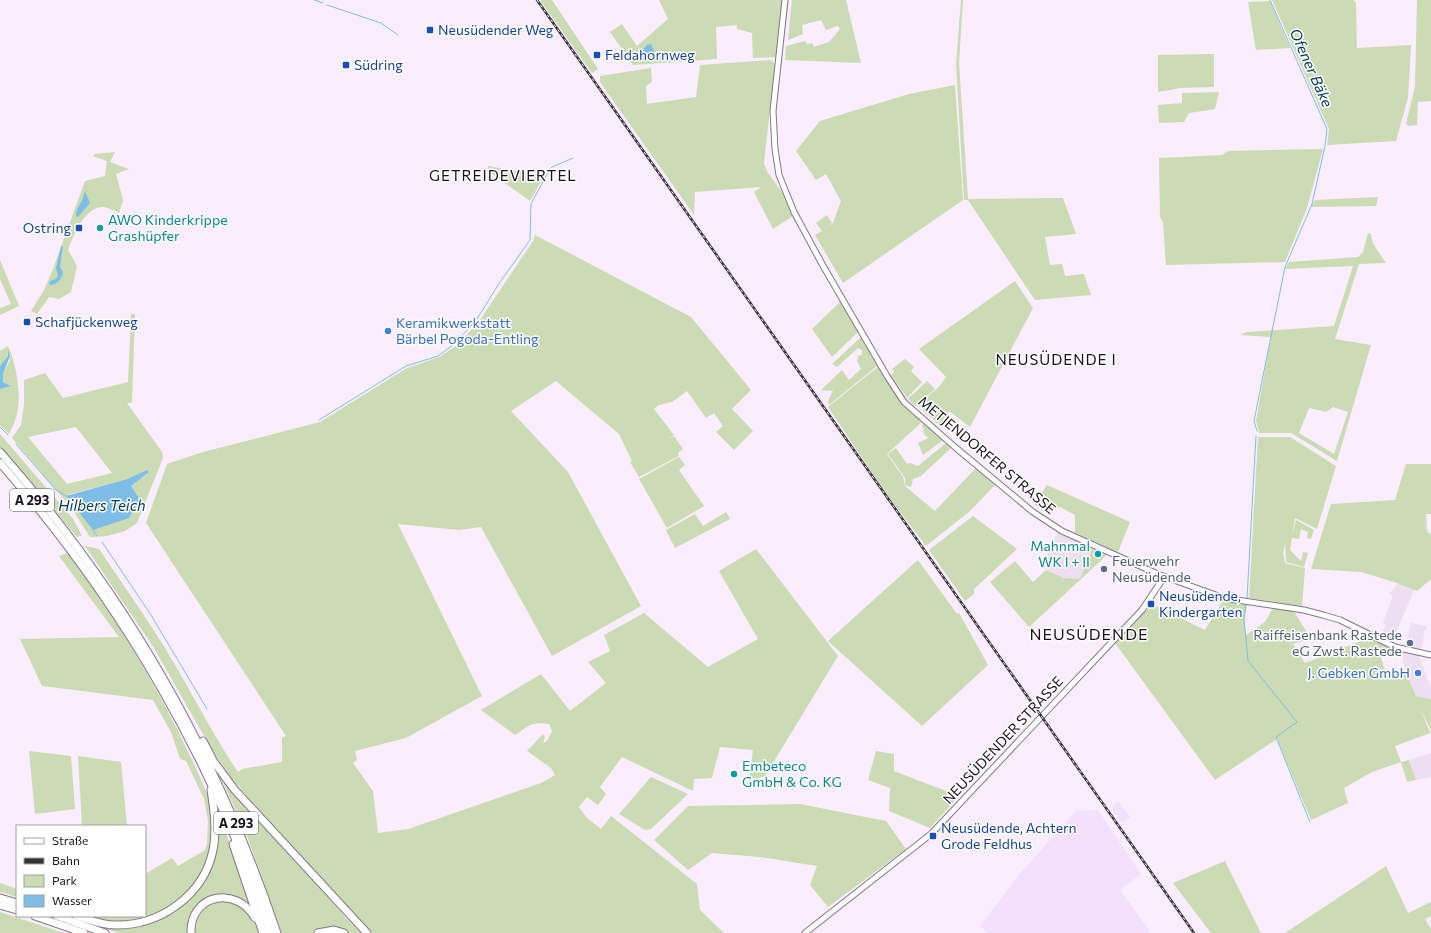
<svg xmlns="http://www.w3.org/2000/svg" width="1431" height="933" font-family="Commissioner,sans-serif">
<style>
.commercial{fill:#eddef1}
.built{fill:#f3e0fc}
.green{fill:#cbdbb3;fill-rule:evenodd}
.water{fill:#7ebee6}
.lines{fill:none;stroke-linecap:round;stroke-linejoin:round}
.stream{stroke:#7ebee6;stroke-width:1}
.minor-casing{stroke:#827587;stroke-width:7}
.highway-casing{stroke:#827587;stroke-width:9}
.minor{stroke:#fff;stroke-width:5}
.highway{stroke:#fff;stroke-width:7}
.rail-casing{stroke:#373139;stroke-width:2.5}
.rail{stroke:#fff;stroke-width:1;stroke-dasharray:3;stroke-linecap:butt}
.transit-dot{fill:#1a4fb4;stroke:#fff;stroke-width:1.5}
.culture-dot{fill:#0f9aa8;stroke:#fff;stroke-width:1.5}
.shop-dot{fill:#3f7fe0;stroke:#fff;stroke-width:1.5}
.service-dot{fill:#5c6f8a;stroke:#fff;stroke-width:1.5}
.labels{text-anchor:middle;stroke-width:3;stroke-linejoin:round;paint-order:stroke}
.shield{fill:#fff;stroke:#5d5a5f;stroke-width:1}
.shield-label{font-size:13px;font-weight:bold;fill:#18131a}
.transit-label{font-size:14px;fill:#164399;stroke:#fff;text-anchor:start}
.culture-label{font-size:14px;fill:#0d838f;stroke:#fff;text-anchor:start}
.shop-label{font-size:14px;fill:#366cbe;stroke:#fff;text-anchor:start}
.street-label{font-size:14px;fill:#18131a;stroke:#fff}
.service-label{font-size:14px;fill:#4e5e75;stroke:#fff;text-anchor:start}
.water-label{font-size:15px;font-style:italic;fill:#023a54;stroke:#fff}
.neighbourhood-label{font-size:15px;letter-spacing:1px;fill:#18131a;stroke:#fff}
.quarter-label{font-size:16px;letter-spacing:1px;fill:#18131a;stroke:#fff}
</style>
<rect width="100%" height="100%" fill="#f9edfe"/>
<g class="commercial">
<polygon points="1058,532 1093,547 1080,579 1064,578 1042,567"/>
<polygon points="1398,583 1414,590 1392,642 1380,637 1386,625 1383,623 1393,596 1389,594"/>
<polygon points="1411,623 1426,626 1421,650 1406,647"/>
<polygon points="1402,649 1418,653 1431,689 1431,699 1416,696 1403,662"/>
<polygon points="1431,753 1431,777 1416,780 1409,760"/>
</g>
<g class="built">
<polygon points="1118,801 1130,817 1122,823 1111,807"/>
<polygon points="1098,810 1141,874 1120,890 1151,933 988,933 981,925 1018,876 1076,811"/>
</g>
<g class="green">
<polygon points="540,0 552,0 598,69 592,73"/>
<polygon points="659,0 782,0 777,57 753,58 752,33 737,29 737,25 716,27 717,59 633,65 610,32 622,24 637,46 668,19"/>
<polygon points="792,0 846,0 861,63 785,60 786,46 805,41 807,44 812,43 814,47 829,42 840,29 838,26 826,30 821,20 802,25 803,34 788,40"/>
<polygon points="961,0 963,0 959,63 968,199 1063,198 1076,234 1045,237 1050,265 1062,264 1065,276 1084,274 1091,295 1035,300 968,200 964,200 956,64"/>
<polygon points="1272,0 1354,0 1356,3 1357,48 1411,45 1408,98 1396,141 1327,145 1329,129"/>
<polygon points="1417,0 1431,0 1431,101 1418,102 1417,125 1409,126 1406,124 1415,86"/>
<polygon points="1270,1 1290,48 1256,50 1248,2"/>
<polygon points="1214,54 1214,87 1181,88 1158,92 1158,55"/>
<polygon points="771,60 775,64 764,163 767,171 783,194 793,216 773,229 754,192 761,187 695,192 694,215 600,82 600,76 651,68 652,82 646,86 647,104 696,97 700,65"/>
<polygon points="955,85 963,200 843,283 815,235 822,231 816,223 827,215 832,223 822,230 833,223 841,201 826,174 816,180 796,151 820,121 909,94"/>
<polygon points="1219,92 1215,109 1189,113 1184,122 1159,123 1158,105 1182,103 1182,93"/>
<polygon points="1323,149 1307,208 1285,262 1166,265 1163,222 1160,217 1159,158 1222,155 1228,151"/>
<path d="M115,152L110,162L129,169L116,174L123,200L119,213C115,211 109,208 104,207C85,206 73,236 68,250L77,266L71,292L59,299L49,297L37,314L31,311L44,290L53,269L85,181L105,176L107,161L93,156L95,154Z"/>
<polygon points="488,166 544,176 530,201 488,171"/>
<polygon points="1378,197 1376,206 1311,207 1315,200"/>
<path d="M1368,233L1371,234L1373,244L1386,263L1359,264L1335,339L1371,345L1337,461L1291,433H1259L1256,421L1271,337L1240,335L1247,332L1334,326L1353,266L1285,269L1289,262L1358,257L1363,252ZM1333,407L1348,412L1334,454L1299,433L1309,408L1326,412Z"/>
<path d="M535,235L691,317L751,390L732,409L753,431L734,450L716,432L723,426L714,413L706,418L687,391L672,402L659,405L654,409L674,435L668,439L674,436L683,449L678,453L679,456L639,477L630,462L632,461L619,434L556,381L511,411L568,472L641,606L552,656L481,527L459,530L398,524L482,696L406,738L355,751L357,760L353,763L373,791L378,833L408,829L541,783L555,775L551,768L527,751L543,734L545,737L543,743L547,741L552,731L549,724C532,721 528,726 515,735L481,710L541,674L570,711L606,683L588,662L610,651L604,635L644,613L708,667L758,639L719,571L756,549L838,656L765,776L749,781L753,750L720,747L712,778L694,779L693,791L622,757L600,787L606,794L598,805L587,797L579,807L586,817L601,829L611,816L697,884L700,910L724,933H370L230,777L212,750L154,648L85,546L99,549C121,582 144,614 165,648C190,689 211,732 238,772L242,769L282,762V738L286,736L146,523L167,464L203,452L320,422L407,368L439,357L456,346L478,323L533,241Z"/>
<polygon points="0,260 19,306 0,315 0,308 11,304 0,279"/>
<polygon points="1015,281 1033,308 970,427 949,411 939,425 917,405 938,388 946,377 919,349"/>
<polygon points="841,301 858,332 832,357 812,329"/>
<path d="M131,314H135L132,403H127L162,452L163,458L137,523L125,531L107,536L90,537L70,506L12,438L21,425L24,405V380L45,373L63,398L128,382ZM76,427L112,473L67,484L28,437ZM147,470L149,472L131,486L139,498L67,495L127,479Z"/>
<polygon points="861,337 877,366 829,405 828,401 833,391 821,390 842,370 849,380 861,369 857,361 858,356 862,355 862,350 858,348 837,367 832,364"/>
<path d="M8,346C15,360 21,392 18,408C17,417 13,426 9,434L0,425V389L11,386L3,382V374L10,360L7,352L8,356L0,366V351Z"/>
<polygon points="905,359 914,367 911,371 922,382 907,398 891,375 894,372 892,369"/>
<polygon points="879,366 898,398 923,421 887,454 903,477 905,486 935,511 976,468 995,485 970,511 926,546 885,492 828,407"/>
<polygon points="927,381 935,389 915,406 908,399"/>
<polygon points="923,423 943,440 923,455 918,443 928,438 924,434 922,424"/>
<polygon points="0,434 73,519 82,536 77,537 0,447"/>
<polygon points="1258,437 1290,437 1336,466 1317,529 1295,518 1292,536 1296,520 1314,530 1311,539 1307,538 1308,532 1301,529 1299,539 1292,538 1290,550 1301,561 1303,552 1308,553 1304,567 1286,562 1285,544 1283,553 1285,563 1305,568 1302,606 1249,598"/>
<polygon points="946,443 951,448 921,476 913,479 911,487 905,485 905,478 888,454 896,448 907,464 910,463 918,466"/>
<polygon points="679,457 685,465 679,470 704,506 667,528 639,479"/>
<polygon points="1406,464 1431,464 1431,514 1426,514 1427,532 1431,534 1431,579 1417,591 1397,583 1361,572 1311,569 1331,504 1395,500"/>
<polygon points="1047,485 1130,522 1118,552 1075,533 1075,515 1060,507 1054,509 1050,515 1034,504"/>
<polygon points="726,512 730,519 675,548 666,530 695,514 703,526"/>
<polygon points="973,516 1017,549 974,589 974,594 965,601 929,550"/>
<polygon points="1093,547 1094,550 1107,555 1029,627 990,582 1015,561 1033,582 1046,570 1064,578 1080,579"/>
<path d="M68,553C116,619 158,686 192,760C201,780 212,800 214,822C215,847 199,889 177,902C144,922 127,927 89,916H145V874L172,858L178,866L205,850L207,844L208,821L204,799L186,761L180,759L171,732L153,700L42,686L20,639L119,637L59,556Z"/>
<polygon points="918,560 957,614 959,613 988,665 922,726 828,641"/>
<polygon points="1224,599 1247,604 1244,619 1246,635 1265,622 1273,608 1293,610 1311,639 1293,644 1305,663 1371,637 1399,650 1380,655 1388,679 1407,674 1416,696 1431,699 1431,731 1420,707 1430,733 1395,746 1401,762 1409,760 1416,780 1407,782 1401,762 1372,772 1344,788 1348,803 1311,820 1277,739 1215,780 1115,643 1152,604 1205,630"/>
<polygon points="29,751 71,756 75,809 35,814"/>
<polygon points="876,751 894,754 894,771 959,796 930,828 889,811 890,788 868,780"/>
<polygon points="78,756 121,762 127,826 82,826"/>
<polygon points="651,777 688,794 651,829 645,830 619,814"/>
<polygon points="226,781 347,919 361,933 348,933 326,928 313,933 282,933 247,836 223,782"/>
<polygon points="800,804 886,821 906,849 828,907 810,885 817,866 760,857 712,853 688,870 654,840 688,806"/>
<path d="M218,813L236,860L252,908C237,894 224,894 206,901L189,933H119L89,923L117,927L180,907L190,899L207,876L216,853L219,837Z"/>
<polygon points="1225,861 1261,933 1211,933 1173,883"/>
<polygon points="1386,866 1408,913 1431,902 1431,916 1425,919 1431,929 1431,933 1285,933"/>
<polygon points="0,883 17,889 17,897 0,892"/>
<path d="M216,902C244,902 249,908 259,933H195C197,917 201,909 216,902Z"/>
<polygon points="0,912 64,933 0,933"/>
</g>
<g class="water">
<polygon points="651,44 655,53 653,56 643,59 637,57 647,45"/>
<path d="M85,191L90,203L78,217L76,216C76,206 82,204 83,197C84,195 84,193 85,191Z"/>
<path d="M61,246H63L60,267L63,272C62,278 58,284 51,285L49,284L50,281L56,279L58,276L56,268Z"/>
<polygon points="8,350 10,356 3,374 3,382 11,386 0,389 0,366 8,356"/>
<polygon points="147,470 149,472 131,486 139,498 129,518 93,530 66,496 127,479"/>
</g>
<g class="lines">
<g class="stream">
<polyline points="314,0 323,3"/>
<polyline points="1270,0 1327,129 1325,145"/>
<polyline points="327,5 381,23 398,35"/>
<polyline points="319,420 406,366 438,356 453,345 475,322 500,282 530,240 531,204 546,176 552,167 573,158"/>
<polyline points="0,427 8,435"/>
<polyline points="1257,431 1254,421 1285,267 1312,204 1325,146"/>
<polyline points="16,444 56,490 66,496"/>
<polyline points="93,530 97,536"/>
<polyline points="102,542 151,615 207,709"/>
<polyline points="1247,599 1256,436"/>
<polyline points="1246,604 1244,619 1248,661 1297,722 1276,737 1310,822"/>
</g>
<defs>
<g id="minor">
<polyline points="785,0 773,111 775,149 779,175 794,212 822,264 887,376 904,402 956,448 1033,512 1062,531 1160,575 1224,598 1304,610 1323,615 1340,620 1395,647 1431,655"/>
<polyline points="805,933 931,834 1142,610 1164,577"/>
</g>
<g id="highway">
<path d="M0,452C127,596 216,752 277,933"/>
<path d="M0,463C120,600 214,759 270,933"/>
<polyline points="203,741 214,762 234,789 367,933"/>
<polyline points="233,844 263,933"/>
<polyline points="0,898 17,903"/>
<polyline points="0,905 17,910"/>
<polyline points="35,916 84,933"/>
<polyline points="57,916 105,933"/>
<path d="M77,916C90,920 102,925 115,925C160,926 204,895 213,850C217,830 214,809 211,790"/>
<path d="M191,933C190,894 236,885 255,918"/>
<polyline points="318,933 334,930 344,933"/>
</g>
</defs>
<use href="#minor" class="minor-casing"/>
<use href="#highway" class="highway-casing"/>
<use href="#minor" class="minor"/>
<use href="#highway" class="highway"/>
<defs>
<polyline id="rail" points="537,0 1194,933"/>
</defs>
<use href="#rail" class="rail-casing"/>
<use href="#rail" class="rail"/>
</g>
<g class="transit-dot">
<rect x="426" y="26" width="8" height="8" rx="2"/>
<rect x="593" y="51" width="8" height="8" rx="2"/>
<rect x="342" y="61" width="8" height="8" rx="2"/>
<rect x="75" y="224" width="8" height="8" rx="2"/>
<rect x="23" y="318" width="8" height="8" rx="2"/>
<rect x="1147" y="600" width="8" height="8" rx="2"/>
<rect x="929" y="832" width="8" height="8" rx="2"/>
</g>
<g class="culture-dot">
<circle cx="100" cy="228" r="4"/>
<circle cx="1098" cy="554" r="4"/>
<circle cx="734" cy="774" r="4"/>
</g>
<g class="shop-dot">
<circle cx="388" cy="331" r="4"/>
<circle cx="1418" cy="673" r="4"/>
</g>
<g class="service-dot">
<circle cx="1104" cy="569" r="4"/>
<circle cx="1410" cy="643" r="4"/>
</g>
<g class="labels">
<g class="shield">
<rect x="10" y="489" width="44" height="22" rx="3"/>
<rect x="214" y="812" width="44" height="22" rx="3"/>
</g>
<g class="shield-label">
<text x="32" y="505">A 293</text>
<text x="236" y="828">A 293</text>
</g>
<g class="transit-label">
<text x="438" y="35">Neusüdender Weg</text>
<text x="605" y="60">Feldahornweg</text>
<text x="354" y="70">Südring</text>
<text x="71" y="233" text-anchor="end">Ostring</text>
<text x="35" y="327">Schafjückenweg</text>
<text x="1159" y="601">Neusüdende,<tspan x="1159" dy="16">Kindergarten</tspan></text>
<text x="941" y="833">Neusüdende, Achtern<tspan x="941" dy="16">Grode Feldhus</tspan></text>
</g>
<g class="culture-label">
<text x="108" y="225">AWO Kinderkrippe<tspan x="108" dy="16">Grashüpfer</tspan></text>
<text x="1090" y="551" text-anchor="end">Mahnmal<tspan x="1090" dy="16">WK I + II</tspan></text>
<text x="742" y="771">Embeteco<tspan x="742" dy="16">GmbH &amp; Co. KG</tspan></text>
</g>
<g class="shop-label">
<text x="396" y="328">Keramikwerkstatt<tspan x="396" dy="16">Bärbel Pogoda-Entling</tspan></text>
<text x="1410" y="678" text-anchor="end">J. Gebken GmbH</text>
</g>
<g class="street-label">
<text transform="translate(987 455) rotate(40)" y="5">METJENDORFER STRASSE</text>
<text transform="translate(1003 740) rotate(-47)" y="5">NEUSÜDENDER STRASSE</text>
</g>
<g class="service-label">
<text x="1112" y="566">Feuerwehr<tspan x="1112" dy="16">Neusüdende</tspan></text>
<text x="1402" y="640" text-anchor="end">Raiffeisenbank Rastede<tspan x="1402" dy="16">eG Zwst. Rastede</tspan></text>
</g>
<g class="water-label">
<text transform="translate(1311 68) rotate(66)" y="5">Ofener Bäke</text>
<text x="102" y="511">Hilbers Teich</text>
</g>
<g class="neighbourhood-label">
<text x="503" y="181">GETREIDEVIERTEL</text>
<text x="1056" y="365">NEUSÜDENDE I</text>
</g>
<g class="quarter-label">
<text x="1089" y="640">NEUSÜDENDE</text>
</g>
</g>
<rect x="16" y="825" width="130" height="92" fill="#ffffff" stroke="#a3a1a3"/>
<rect x="24" y="838" width="20" height="6" fill="#ffffff" stroke="#a3a1a3"/>
<text x="52" y="845" font-size="12" fill="#18131a">Straße</text>
<rect x="24" y="858" width="20" height="6" fill="#373139" stroke="#a3a1a3"/>
<text x="52" y="865" font-size="12" fill="#18131a">Bahn</text>
<rect x="24" y="875" width="20" height="12" fill="#cbdbb3" stroke="#a3a1a3"/>
<text x="52" y="885" font-size="12" fill="#18131a">Park</text>
<rect x="24" y="895" width="20" height="12" fill="#7ebee6" stroke="#a3a1a3"/>
<text x="52" y="905" font-size="12" fill="#18131a">Wasser</text>
</svg>
